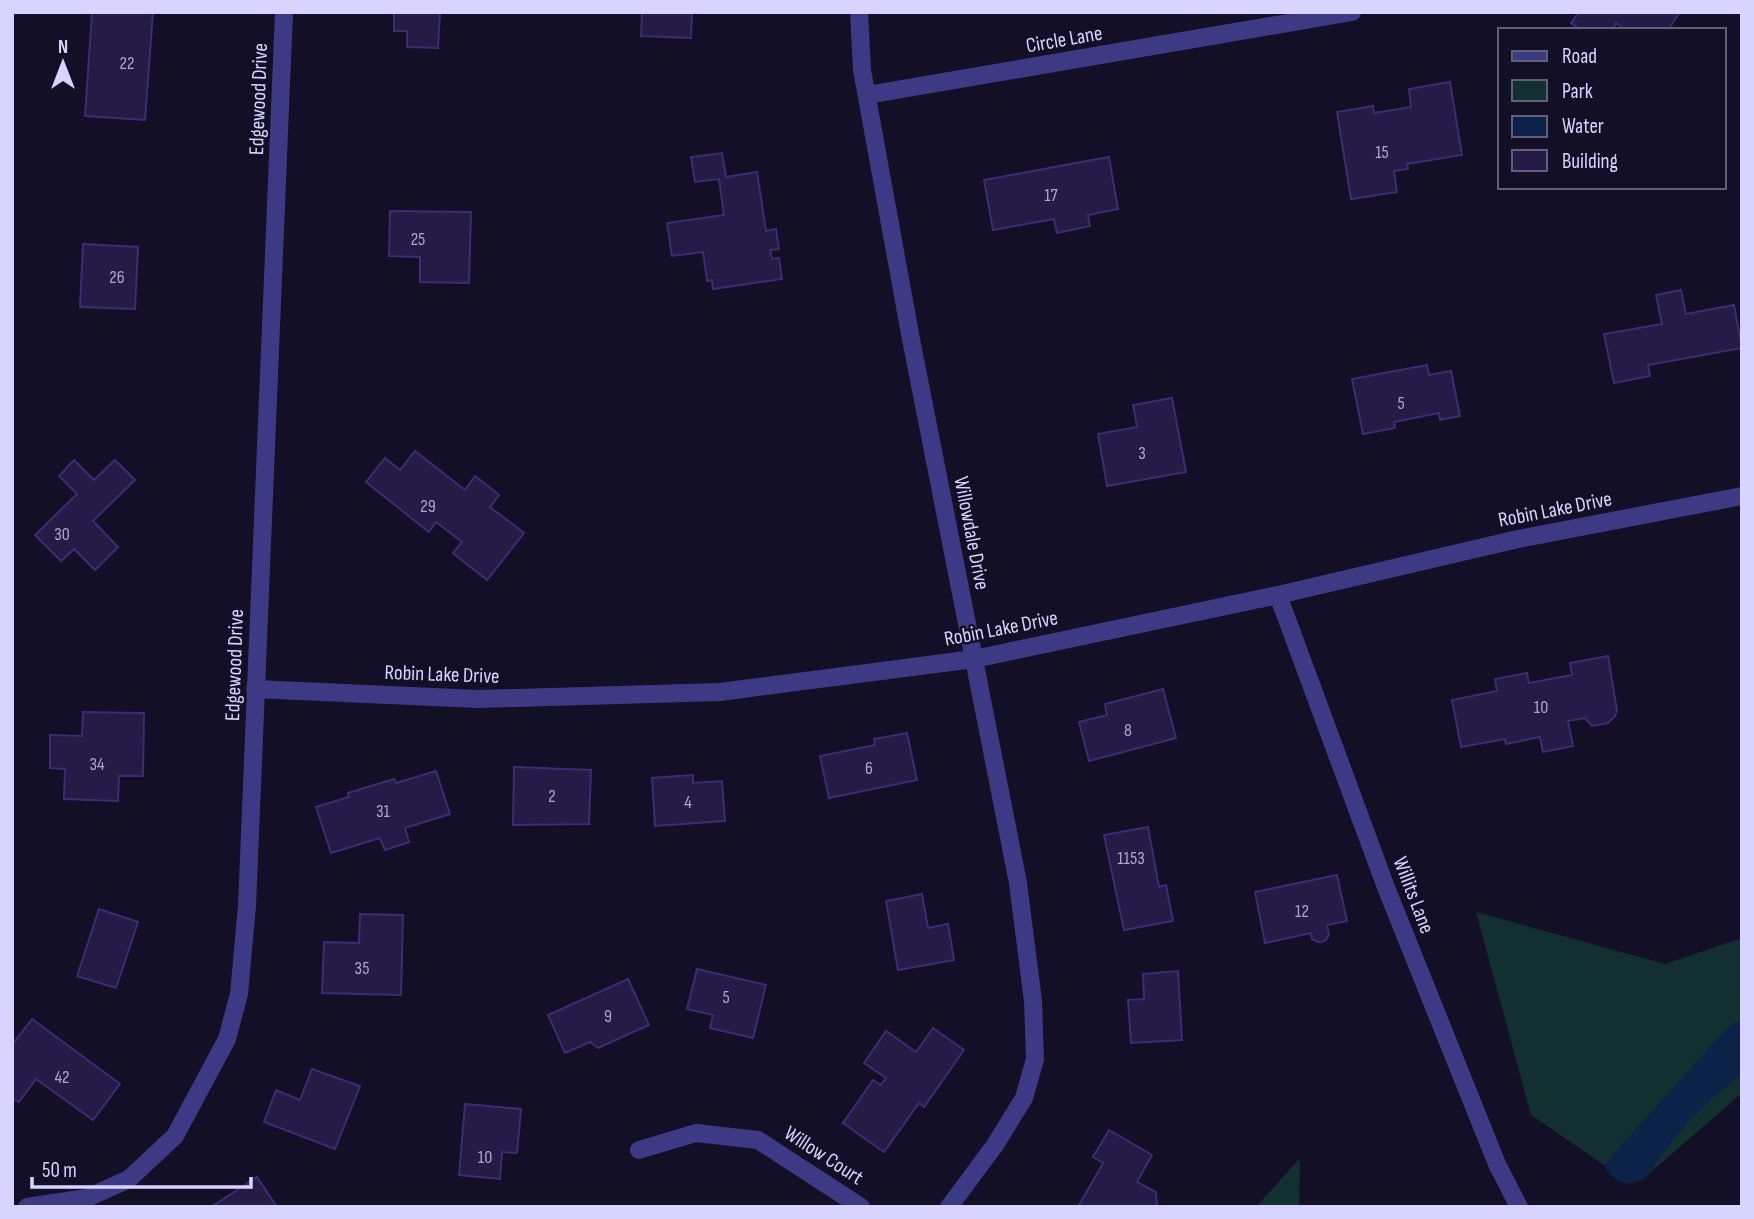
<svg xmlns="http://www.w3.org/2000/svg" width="1754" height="1219" font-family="'Sofia Sans Condensed',sans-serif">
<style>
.green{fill:#12302f}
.water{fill:#0c2248}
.building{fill:#241b47;stroke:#3b2d73;stroke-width:2}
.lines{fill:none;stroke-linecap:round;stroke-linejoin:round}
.minor{stroke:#3d3a85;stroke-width:18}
.labels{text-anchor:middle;stroke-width:5;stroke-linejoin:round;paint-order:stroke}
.number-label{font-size:18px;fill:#aca6d1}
.street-label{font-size:21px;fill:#d9d4ff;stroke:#130f26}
</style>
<rect width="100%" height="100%" fill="#130f26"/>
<g class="green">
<polygon points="1476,912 1665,964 1742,938 1742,1093 1643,1179 1604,1165 1531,1115"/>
<polygon points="1300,1158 1299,1207 1256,1207"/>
</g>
<path class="water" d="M1742,1019V1075C1703,1102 1673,1136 1648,1176C1629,1189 1614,1184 1604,1165L1605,1163L1717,1039L1732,1024Z"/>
<g class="building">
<polygon points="92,12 153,12 145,120 85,116"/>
<polygon points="394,12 440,12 438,48 407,47 407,31 394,31"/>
<polygon points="642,12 692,12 691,38 641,36"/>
<polygon points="1579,12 1680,12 1668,30 1626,30 1616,23 1612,30 1581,30 1571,23"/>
<polygon points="1450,82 1462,155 1407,164 1408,169 1394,171 1397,192 1351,199 1337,112 1373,106 1374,113 1411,107 1409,89"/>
<polygon points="722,153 726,177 757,172 766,231 776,229 779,249 770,250 772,259 779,258 782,279 713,289 712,280 707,281 703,252 672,256 667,223 724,215 719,179 695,182 691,157"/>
<polygon points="1109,157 1118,209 1088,215 1090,226 1057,233 1054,219 993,230 984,180"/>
<polygon points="390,211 471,212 469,283 420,282 420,257 389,256"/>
<polygon points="83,244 138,247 135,309 80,307"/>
<polygon points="1681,290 1686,314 1734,305 1742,348 1648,365 1650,376 1614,383 1604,334 1662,324 1656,295"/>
<polygon points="1427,365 1429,375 1451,371 1460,416 1440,420 1439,413 1394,422 1395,428 1363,434 1352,379"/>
<polygon points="1172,398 1186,472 1107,486 1098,434 1137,427 1133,405"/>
<polygon points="415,451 465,490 475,476 499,495 490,507 524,533 487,580 453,553 462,542 436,522 429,532 366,482 385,458 400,470"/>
<polygon points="74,460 94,480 115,460 135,480 93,521 118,547 95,570 74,549 61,561 35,535 77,494 59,476"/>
<polygon points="1608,656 1617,711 1615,716 1608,723 1592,726 1585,718 1568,721 1573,746 1543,752 1540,737 1506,744 1505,739 1461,747 1452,700 1497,691 1495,679 1527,673 1529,683 1572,675 1570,663"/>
<polygon points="1163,689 1176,738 1089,761 1079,722 1107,715 1105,704"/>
<polygon points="83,712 144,713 143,776 119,776 118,801 64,799 65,769 50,768 50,735 82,736"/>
<polygon points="907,733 917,780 829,798 820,756 875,745 874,739"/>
<polygon points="514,767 591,770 589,824 513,825"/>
<polygon points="436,771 450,814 405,828 409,842 385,850 380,838 331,853 316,807 349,797 348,793 394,779 396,783"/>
<polygon points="693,775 693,783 722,781 725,821 655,826 652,778"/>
<polygon points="1148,827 1159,887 1166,885 1173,921 1124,930 1104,835"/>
<polygon points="1337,875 1347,921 1327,925 1329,935 1325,941 1318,942 1312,939 1311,933 1265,943 1255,892"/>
<polygon points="922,894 928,928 948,924 954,960 898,970 886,901"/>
<polygon points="99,909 138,922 116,988 77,976"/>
<polygon points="360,914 403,915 401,995 322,993 324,942 359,943"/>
<polygon points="697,969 766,985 753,1038 710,1028 713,1015 687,1009"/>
<polygon points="1178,971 1182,1040 1131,1043 1128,1000 1144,999 1143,974"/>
<polygon points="628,979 649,1025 598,1048 590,1042 565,1053 548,1015"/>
<polygon points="32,1019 120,1084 93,1120 36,1079 19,1102 12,1098 12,1045"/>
<polygon points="933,1028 964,1050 924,1107 919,1103 884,1152 843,1123 873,1080 881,1085 886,1078 864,1063 886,1031 916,1052"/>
<polygon points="312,1069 360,1086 335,1149 264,1122 276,1090 300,1100"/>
<polygon points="465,1104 521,1109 517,1153 502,1152 500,1179 459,1175"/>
<polygon points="1109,1130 1152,1155 1137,1182 1156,1192 1157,1207 1078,1207 1103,1163 1093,1157"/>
<polygon points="257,1177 277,1207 214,1207 213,1206"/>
</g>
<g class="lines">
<g class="minor">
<polyline points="859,12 862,70 910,334 1018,883 1033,1001 1035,1059 1024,1098 995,1145 949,1207"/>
<polyline points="867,95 1352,12"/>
<polyline points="1278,595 1387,890 1497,1164 1519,1207"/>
<polyline points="255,689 478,699 720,692 974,659 1278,595 1518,539 1742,496"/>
<polyline points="639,1150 696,1133 758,1140 861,1207"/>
<polyline points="27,1207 87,1198 129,1179 175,1136 227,1039 239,994 247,906 284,12"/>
</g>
</g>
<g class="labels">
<g class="number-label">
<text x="127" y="69">22</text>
<text x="1382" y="158">15</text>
<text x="1051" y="201">17</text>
<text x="418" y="245">25</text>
<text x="117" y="283">26</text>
<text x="1401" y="409">5</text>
<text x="1142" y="459">3</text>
<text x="428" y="512">29</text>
<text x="62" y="540">30</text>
<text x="1541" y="713">10</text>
<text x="1128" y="736">8</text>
<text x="97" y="770">34</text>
<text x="869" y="774">6</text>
<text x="552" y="802">2</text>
<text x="688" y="808">4</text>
<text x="383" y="817">31</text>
<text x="1131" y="864">1153</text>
<text x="1302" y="917">12</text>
<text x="362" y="974">35</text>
<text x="726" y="1003">5</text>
<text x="608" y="1022">9</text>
<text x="62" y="1083">42</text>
<text x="485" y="1163">10</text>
</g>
<g class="street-label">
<text transform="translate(1064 39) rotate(-10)" y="7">Circle Lane</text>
<text transform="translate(258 99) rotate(-88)" y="7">Edgewood Drive</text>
<text transform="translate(1555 509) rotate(-11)" y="7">Robin Lake Drive</text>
<text transform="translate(972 533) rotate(79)" y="7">Willowdale Drive</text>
<text transform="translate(1001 628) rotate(-11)" y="7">Robin Lake Drive</text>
<text transform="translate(234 665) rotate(-88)" y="7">Edgewood Drive</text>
<text transform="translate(442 674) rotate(2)" y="7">Robin Lake Drive</text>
<text transform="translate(1414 895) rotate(69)" y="7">Willits Lane</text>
<text transform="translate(824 1155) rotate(33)" y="7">Willow Court</text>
</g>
</g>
<rect width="1754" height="1219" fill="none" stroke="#d9d4ff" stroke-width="28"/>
<rect x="1498" y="28" width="228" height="161" fill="#130f26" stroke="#625e7d" stroke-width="2"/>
<rect x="1512" y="51" width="35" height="10" fill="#3d3a85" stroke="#625e7d" stroke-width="2"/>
<text x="1562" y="63" font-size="21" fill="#d9d4ff">Road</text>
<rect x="1512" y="80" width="35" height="21" fill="#12302f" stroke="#625e7d" stroke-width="2"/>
<text x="1562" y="98" font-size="21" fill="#d9d4ff">Park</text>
<rect x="1512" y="116" width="35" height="21" fill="#0c2248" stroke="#625e7d" stroke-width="2"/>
<text x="1562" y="133" font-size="21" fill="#d9d4ff">Water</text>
<rect x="1512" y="150" width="35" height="21" fill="#241b47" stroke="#625e7d" stroke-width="2"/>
<text x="1562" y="168" font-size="21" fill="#d9d4ff">Building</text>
<g transform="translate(63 63)" stroke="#130f26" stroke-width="5" paint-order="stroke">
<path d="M0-5L12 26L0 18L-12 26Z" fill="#d9d4ff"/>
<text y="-10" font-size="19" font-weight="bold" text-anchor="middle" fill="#d9d4ff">N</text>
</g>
<path d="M32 1177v10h219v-10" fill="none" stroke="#d9d4ff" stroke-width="3.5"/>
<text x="42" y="1177" font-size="21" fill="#d9d4ff" stroke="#130f26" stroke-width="5" paint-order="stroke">50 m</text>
</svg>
